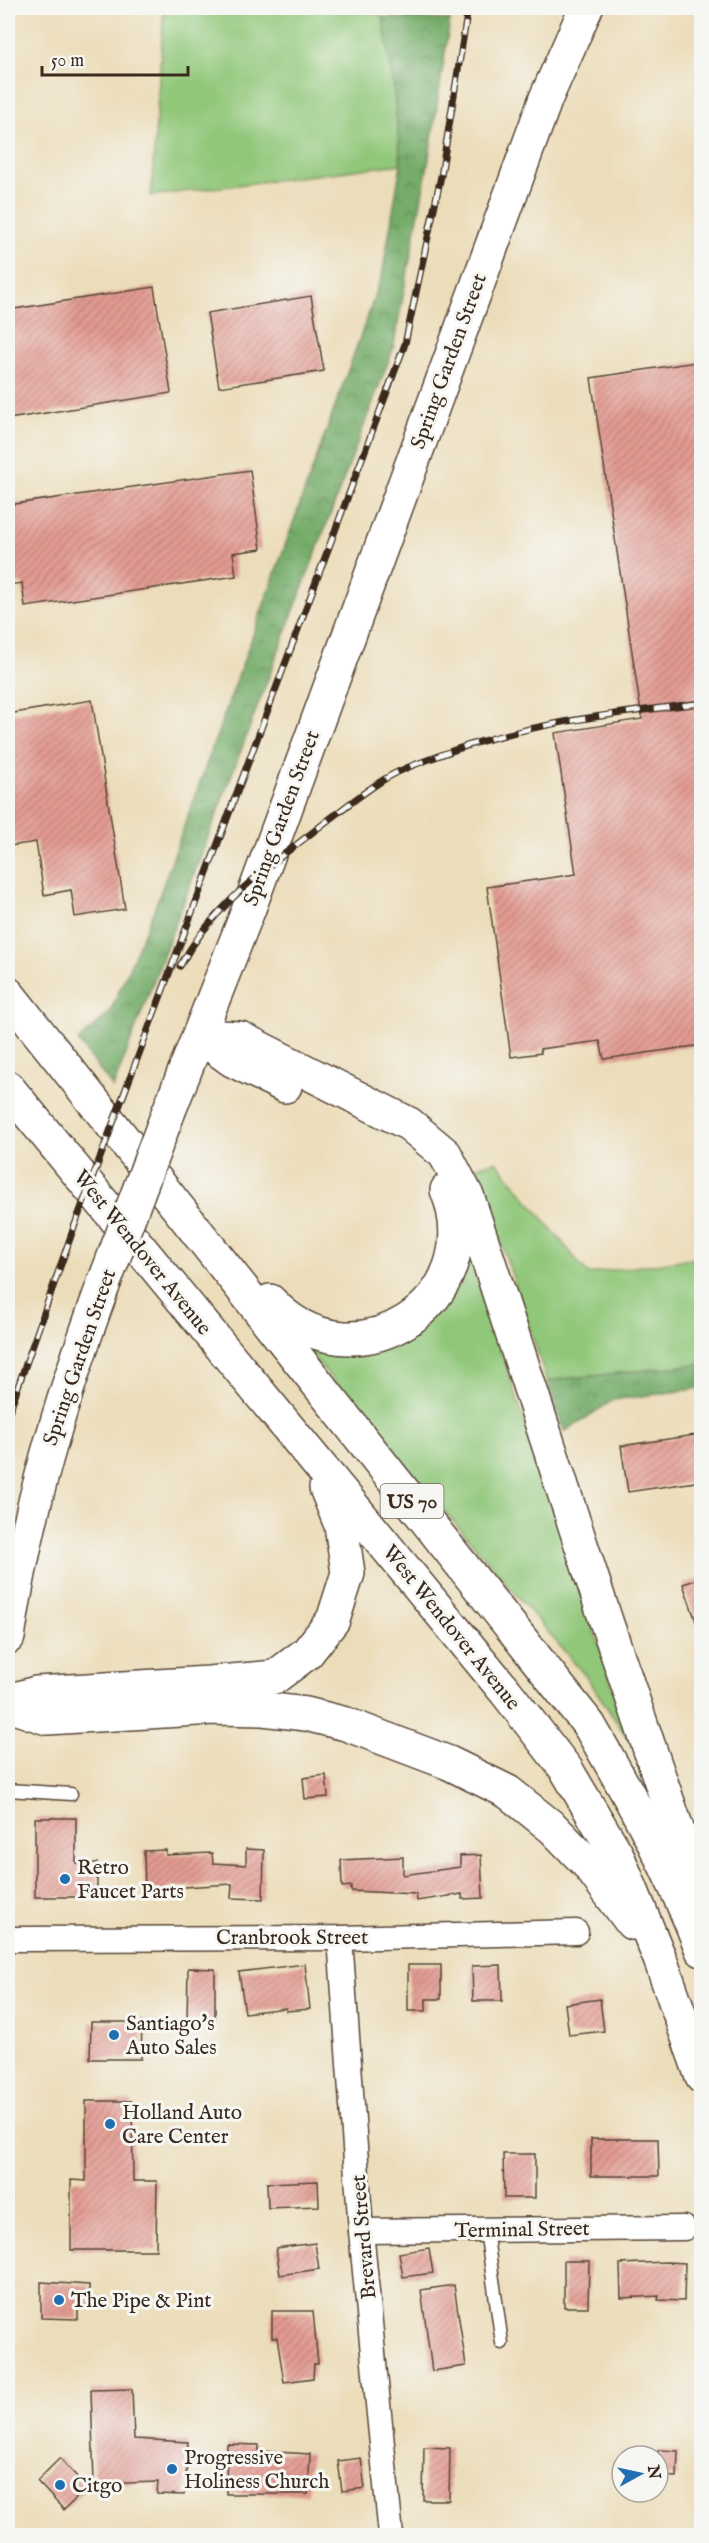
<svg xmlns="http://www.w3.org/2000/svg" width="709" height="2543" font-family="'IM FELL English',serif">
<style>
.green{fill:#91c779;stroke:#66784c;stroke-width:1.5}
.forest{fill:url(#forest-crowns);stroke:#586b44;stroke-width:1.5}
.building{fill:url(#building-hatch)}
.lines{fill:none;stroke-linecap:round;stroke-linejoin:round}
.service-casing{stroke:#564535;stroke-width:15}
.minor-casing{stroke:#564535;stroke-width:27}
.secondary-casing{stroke:#564535;stroke-width:36}
.motorway-casing{stroke:#564535;stroke-width:36}
.service{stroke:#fff;stroke-width:12}
.minor{stroke:#fff;stroke-width:24}
.secondary{stroke:#fff;stroke-width:33}
.motorway{stroke:#fff;stroke-width:33}
.rail-casing{stroke:#3b2a1e;stroke-width:7}
.rail{stroke:#f6f6f2;stroke-width:4.5;stroke-dasharray:14;stroke-linecap:butt}
.secondary-bridge-casing{stroke:#564535;stroke-width:36;stroke-linecap:butt}
.secondary-bridge{stroke:#fff;stroke-width:33}
.poi-dot{fill:#1f6fb2;stroke:#f6f6f2;stroke-width:2}
.labels{text-anchor:middle;stroke-width:6;stroke-linejoin:round;paint-order:stroke}
.shield{fill:#f6f6f2;stroke:#73675e;stroke-width:1.5}
.shield-label{font-size:20px;font-weight:bold;fill:#3b2a1e}
.street-label{font-size:21px;fill:#3b2a1e;stroke:#f6f6f2}
.poi-label{font-size:21px;fill:#3b2a1e;stroke:#f6f6f2;text-anchor:start}
</style>
<defs>
<pattern id="forest-crowns" width="20" height="18" patternUnits="userSpaceOnUse" patternTransform="scale(1.5)"><rect width="20" height="18" fill="#74ac69"/><path d="M2 6a3 3 0 1 1 6 0M12 15a3 3 0 1 1 6 0" fill="none" stroke="#608c56"/></pattern>
<pattern id="building-hatch" width="6" height="6" patternUnits="userSpaceOnUse" patternTransform="scale(1.5)"><rect width="6" height="6" fill="#e39b93"/><path d="M-1 1l2-2M0 6l6-6M5 7l2-2" fill="none" stroke="#b97f77"/></pattern>
</defs>
<rect width="100%" height="100%" fill="#f6f6f2"/>
<filter id="ink" filterUnits="userSpaceOnUse"><feTurbulence type="fractalNoise" baseFrequency=".0167" numOctaves="2"/><feDisplacementMap in="SourceGraphic" scale="12" xChannelSelector="R" yChannelSelector="G"/><feConvolveMatrix kernelMatrix="1 2 1 2 8 2 1 2 1" color-interpolation-filters="sRGB"/></filter>
<filter id="wash" filterUnits="userSpaceOnUse"><feTurbulence type="fractalNoise" baseFrequency=".008" numOctaves="4" result="noise"/><feDisplacementMap in="SourceGraphic" scale="24" xChannelSelector="R" yChannelSelector="G"/><feGaussianBlur stdDeviation="1.35" result="paint"/><feColorMatrix in="noise" values="0 0 0 0 0 0 0 0 0 0 0 0 0 0 0 0 0 1.4 0 .05"/><feComposite in="paint" operator="in"/></filter>
<g filter="url(#wash)">
<rect width="100%" height="100%" fill="#ecddba"/>
<g class="green">
<polygon points="164,8 363,8 383,17 393,80 401,164 151,196"/>
<polygon points="496,1161 588,1274 701,1257 701,1364 547,1381 476,1167"/>
<polygon points="464,1239 632,1745 588,1679 291,1331 370,1349"/>
</g>
<g class="forest">
<polygon points="383,17 450,20 428,164 393,349 113,1088 78,1041 110,1012 154,910 382,276 401,164 393,80"/>
<polygon points="701,1364 701,1388 613,1400 564,1432 547,1381"/>
</g>
<g id="blocks">
<g class="building">
<polygon points="154,287 171,393 8,419 8,310"/>
<polygon points="311,296 324,371 219,387 207,313"/>
<polygon points="702,361 702,1045 604,1059 600,1041 540,1049 541,1053 511,1057 487,887 576,874 555,733 642,719 591,378"/>
<polygon points="250,470 261,549 233,553 236,576 25,607 22,583 8,585 8,505"/>
<polygon points="92,700 125,909 75,917 71,890 44,895 36,842 10,846 8,832 8,714"/>
<polygon points="702,1434 702,1481 628,1492 621,1446"/>
<polygon points="702,1578 702,1630 699,1630 683,1584"/>
<polygon points="326,1775 328,1797 305,1799 303,1778"/>
<polygon points="35,1818 76,1818 76,1863 97,1863 97,1897 35,1897"/>
<polygon points="246,1849 264,1850 263,1899 231,1898 232,1884 167,1888 168,1895 145,1895 144,1851 166,1850 166,1855 212,1853 213,1863 246,1865"/>
<polygon points="481,1855 483,1898 462,1899 462,1894 417,1901 416,1894 351,1891 351,1886 342,1887 341,1860 403,1857 403,1875 460,1867 460,1856"/>
<polygon points="305,1964 310,2009 286,2011 286,2008 245,2013 239,1972"/>
<polygon points="408,1965 441,1965 441,1999 426,1999 426,2011 408,2011"/>
<polygon points="501,1965 502,2001 473,2001 472,1966"/>
<polygon points="188,1968 215,1969 215,2020 187,2020"/>
<polygon points="600,1999 604,2031 569,2035 565,2004"/>
<polygon points="91,2022 142,2022 141,2059 90,2059"/>
<polygon points="86,2101 132,2101 133,2181 157,2181 156,2250 71,2250 71,2180 86,2181"/>
<polygon points="591,2139 658,2139 659,2176 591,2176"/>
<polygon points="503,2154 535,2154 535,2198 504,2198"/>
<polygon points="318,2181 319,2206 268,2208 267,2183"/>
<polygon points="315,2243 319,2269 280,2275 276,2248"/>
<polygon points="429,2248 433,2273 403,2277 399,2253"/>
<polygon points="564,2261 589,2261 588,2307 564,2307"/>
<polygon points="667,2262 685,2263 684,2301 658,2300 659,2296 621,2298 620,2264"/>
<polygon points="41,2282 89,2285 89,2305 78,2305 78,2319 41,2318"/>
<polygon points="454,2285 466,2366 432,2371 421,2290"/>
<polygon points="272,2311 313,2311 318,2364 314,2364 313,2378 284,2382 277,2338 272,2338"/>
<polygon points="132,2389 134,2439 188,2442 185,2495 157,2494 158,2482 94,2484 91,2390"/>
<polygon points="227,2444 259,2445 259,2451 310,2454 308,2494 226,2494"/>
<polygon points="424,2447 450,2448 449,2500 423,2500"/>
<polygon points="658,2450 678,2451 677,2477 658,2476"/>
<polygon points="60,2458 87,2488 64,2510 37,2481"/>
<polygon points="361,2458 365,2488 342,2491 338,2461"/>
</g>
</g>
</g>
<g filter="url(#ink)">
<use href="#blocks" fill-opacity="0" stroke="#564535" stroke-width="1.5"/>
<g class="lines">
<defs>
<g id="service">
<polyline points="8,1790 71,1794"/>
<polyline points="486,2230 502,2343"/>
</g>
<g id="minor">
<polyline points="340,1938 361,2231 391,2536"/>
<polyline points="8,1939 340,1938 576,1932"/>
<polyline points="361,2231 684,2228"/>
</g>
<g id="secondary">
<polyline points="167,1116 248,911 546,98 586,8"/>
<path d="M8,1637C27,1511 60,1403 104,1283"/>
</g>
<g id="motorway">
<path d="M8,994L589,1725C631,1798 672,1871 702,1950"/>
<polyline points="199,1036 240,1038 409,1124 445,1154 468,1198 606,1621 701,1899"/>
<polyline points="199,1036 232,1060 285,1086"/>
<polyline points="8,1088 506,1692 566,1769 617,1855 660,1959 702,2077"/>
<path d="M270,1301C352,1391 492,1302 447,1190"/>
<polyline points="8,1701 36,1693 209,1683 275,1677 307,1653 333,1620 348,1573 341,1525 326,1488"/>
<polyline points="8,1705 47,1718 214,1708 263,1709 306,1714 346,1724 449,1763 508,1792 553,1828 587,1863 632,1923"/>
</g>
</defs>
<use href="#service" class="service-casing"/>
<use href="#minor" class="minor-casing"/>
<use href="#secondary" class="secondary-casing"/>
<use href="#motorway" class="motorway-casing"/>
<use href="#service" class="service"/>
<use href="#minor" class="minor"/>
<use href="#secondary" class="secondary"/>
<use href="#motorway" class="motorway"/>
<defs>
<g id="rail">
<path d="M180,966C207,916 252,878 296,845C324,824 351,801 380,782C398,770 419,763 438,756C523,723 613,714 702,703"/>
<polyline points="8,1415 73,1230 405,344 441,176 468,8"/>
</g>
</defs>
<use href="#rail" class="rail-casing"/>
<use href="#rail" class="rail"/>
<defs>
<polyline id="secondary-bridge" points="104,1283 167,1116"/>
</defs>
<use href="#secondary-bridge" class="secondary-bridge-casing"/>
<use href="#secondary-bridge" class="secondary-bridge"/>
</g>
</g>
<g class="poi-dot">
<circle cx="65" cy="1879" r="6"/>
<circle cx="114" cy="2035" r="6"/>
<circle cx="110" cy="2124" r="6"/>
<circle cx="59" cy="2300" r="6"/>
<circle cx="172" cy="2469" r="6"/>
<circle cx="60" cy="2485" r="6"/>
</g>
<g class="labels">
<rect class="shield" x="380.5" y="1484" width="63" height="34" rx="4.5"/>
<g class="shield-label">
<text x="412" y="1508">US 70</text>
</g>
<g class="street-label">
<text transform="translate(448 361) rotate(-70)" y="7">Spring Garden Street</text>
<text transform="translate(281 818) rotate(-70)" y="7">Spring Garden Street</text>
<text transform="translate(143 1252) rotate(51)" y="7">West Wendover Avenue</text>
<text transform="translate(79 1357) rotate(-71)" y="7">Spring Garden Street</text>
<text transform="translate(452 1627) rotate(51)" y="7">West Wendover Avenue</text>
<text x="292" y="1944">Cranbrook Street</text>
<text transform="translate(522 2229) rotate(-1)" y="7">Terminal Street</text>
<text transform="translate(363 2237) rotate(-95)" y="7">Brevard Street</text>
</g>
<g class="poi-label">
<text x="77" y="1874">Retro<tspan x="77" dy="24">Faucet Parts</tspan></text>
<text x="126" y="2030">Santiago's<tspan x="126" dy="24">Auto Sales</tspan></text>
<text x="122" y="2119">Holland Auto<tspan x="122" dy="24">Care Center</tspan></text>
<text x="71" y="2307">The Pipe &amp; Pint</text>
<text x="184" y="2464">Progressive<tspan x="184" dy="24">Holiness Church</tspan></text>
<text x="72" y="2492">Citgo</text>
</g>
</g>
<rect width="709" height="2543" fill="none" stroke="#f6f6f2" stroke-width="30"/>
<g transform="translate(640 2474) rotate(82)"><circle r="28" fill="#f6f6f2" stroke="#aba49d" stroke-width="1.5"/>
<path d="M0-4.5L10 22L0 15L-10 22Z" fill="#1f6fb2"/>
<text y="-9" font-size="16" font-weight="bold" text-anchor="middle" fill="#3b2a1e">N</text>
</g>
<path d="M42 66v9h146v-9" fill="none" stroke="#3b2a1e" stroke-width="3"/>
<text x="51" y="66" font-size="18" fill="#3b2a1e" stroke="#f6f6f2" stroke-width="4.5" paint-order="stroke">50 m</text>
</svg>
